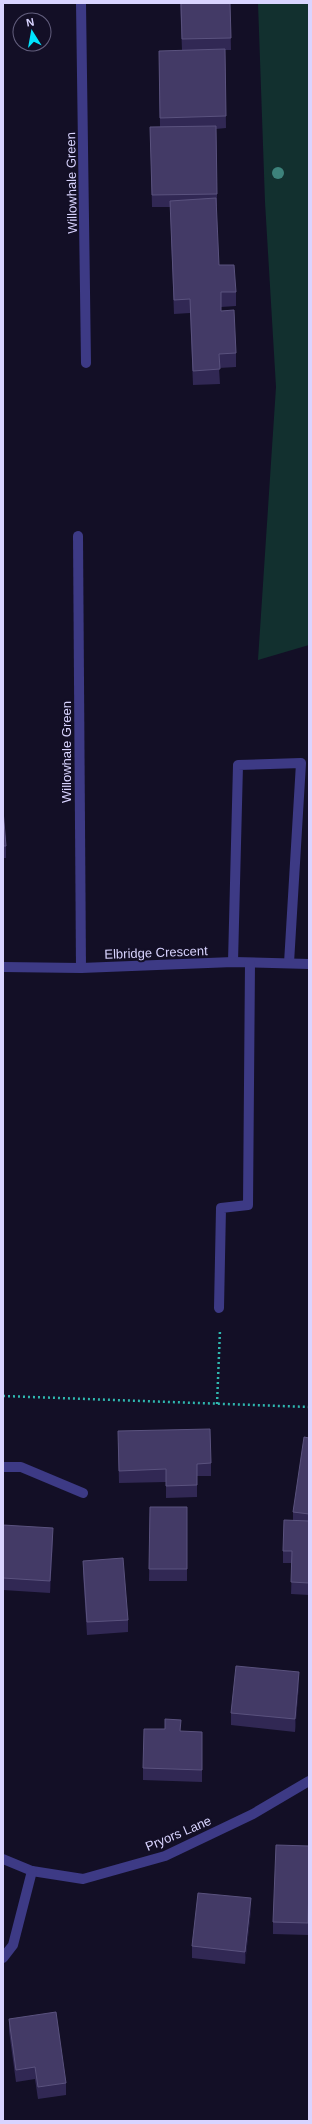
<svg xmlns="http://www.w3.org/2000/svg" width="312" height="2124" font-family="Helvetica,sans-serif">
<style>
.green{fill:#12302f}
.lines{fill:none;stroke-linecap:round;stroke-linejoin:round}
.path{stroke:#2fb8b0;stroke-width:2.5;stroke-dasharray:2 3;stroke-linecap:butt}
.service{stroke:#3d3a85;stroke-width:10}
.minor{stroke:#3d3a85;stroke-width:10}
.tree{fill:#3d827b}
.wall{fill:#312854}
.shaded-wall{fill:#1d163a}
.building{fill:#433a66;stroke:#5a527e}
.labels{text-anchor:middle;stroke-width:4;stroke-linejoin:round;paint-order:stroke}
.street-label{font-size:13px;fill:#d9d4ff;stroke:#130f26}
</style>
<rect width="100%" height="100%" fill="#130f26"/>
<polygon class="green" points="258,3 309,3 309,645 258,660 276,387 265,202"/>
<g class="lines">
<g class="path">
<polyline points="3,1396 309,1407"/>
<polyline points="217,1404 220,1330"/>
</g>
<polyline class="service" points="233,962 238,765 301,763 289,963"/>
<g class="minor">
<polyline points="81,3 86,363"/>
<polyline points="78,536 81,968"/>
<polyline points="3,967 81,968 233,962 309,964"/>
<polyline points="219,1308 221,1208 248,1205 250,963"/>
<polyline points="3,1467 21,1467 83,1493"/>
<polyline points="3,1859 32,1871 83,1879 165,1856 253,1814 309,1781"/>
<polyline points="3,1958 13,1945 32,1871"/>
</g>
</g>
<circle class="tree" cx="278" cy="173" r="6"/>
<g class="wall">
<polygon points="180,3 230,3 231,50 225,50 226,128 216,129 217,194 217,206 216,206 219,265 236,292 236,306 221,307 221,311 236,353 236,367 219,368 220,384 193,385 190,313 174,314 170,207 152,207 150,127 160,127 159,63 182,50"/>
<polygon points="3,810 6,846 6,858 3,858"/>
<polygon points="309,1438 309,1595 291,1594 292,1563 283,1563 283,1551 293,1521 293,1512"/>
<polygon points="118,1443 211,1463 211,1476 197,1476 197,1497 166,1498 166,1482 119,1483"/>
<polygon points="150,1507 187,1507 187,1581 149,1581"/>
<polygon points="3,1525 53,1540 50,1593 3,1590"/>
<polygon points="83,1561 128,1620 128,1632 87,1635 83,1573"/>
<polygon points="299,1684 295,1732 231,1725 231,1713"/>
<polygon points="181,1731 202,1744 202,1782 143,1780 143,1768"/>
<polygon points="309,1846 308,1935 273,1934 273,1922"/>
<polygon points="251,1910 245,1964 192,1958 192,1946"/>
<polygon points="9,2019 66,2083 66,2095 38,2099 35,2079 16,2082 9,2031"/>
</g>
<g class="shaded-wall">
<polygon points="53,1528 53,1540 50,1593 50,1581"/>
<polygon points="299,1672 299,1684 295,1732 295,1719"/>
<polygon points="309,1881 309,1893 308,1935 308,1923"/>
<polygon points="251,1898 251,1910 245,1964 245,1952"/>
</g>
<g class="building">
<polygon points="181,3 230,3 231,38 182,39"/>
<polygon points="225,49 226,116 160,118 159,51"/>
<polygon points="216,126 217,194 152,195 150,127"/>
<polygon points="216,198 219,265 234,265 236,292 221,292 221,311 234,310 236,353 219,354 220,369 193,371 190,299 174,300 170,201"/>
<polygon points="3,810 6,846 3,846"/>
<polygon points="210,1429 211,1463 197,1464 197,1485 166,1486 166,1469 119,1471 118,1431"/>
<polygon points="304,1437 309,1438 309,1514 293,1512"/>
<polygon points="150,1507 187,1507 187,1569 149,1569"/>
<polygon points="284,1520 309,1521 309,1583 291,1582 292,1551 283,1551"/>
<polygon points="3,1525 53,1528 50,1581 3,1578"/>
<polygon points="123,1558 128,1620 87,1622 83,1561"/>
<polygon points="236,1666 299,1672 295,1719 231,1713"/>
<polygon points="165,1719 181,1720 180,1731 202,1732 202,1770 143,1768 144,1729 165,1729"/>
<polygon points="276,1845 309,1846 309,1881 308,1923 273,1922"/>
<polygon points="198,1893 251,1898 245,1952 192,1946"/>
<polygon points="56,2012 66,2083 38,2087 35,2067 16,2070 9,2019"/>
</g>
<g class="labels">
<g class="street-label">
<text transform="translate(71 183) rotate(-91)" y="5">Willowhale Green</text>
<text transform="translate(66 752) rotate(-90)" y="5">Willowhale Green</text>
<text transform="translate(156 952) rotate(-2)" y="5">Elbridge Crescent</text>
<text transform="translate(178 1833) rotate(-23)" y="5">Pryors Lane</text>
</g>
</g>
<rect width="312" height="2124" fill="none" stroke="#d9d4ff" stroke-width="8"/>
<g transform="translate(32 32) rotate(349)"><circle r="19" fill="#130f26" stroke="#625e7d"/>
<path d="M0-3L7 15L0 10L-7 15Z" fill="#00e5ff"/>
<text y="-6" font-size="11" font-weight="bold" text-anchor="middle" fill="#d9d4ff">N</text>
</g>
</svg>
